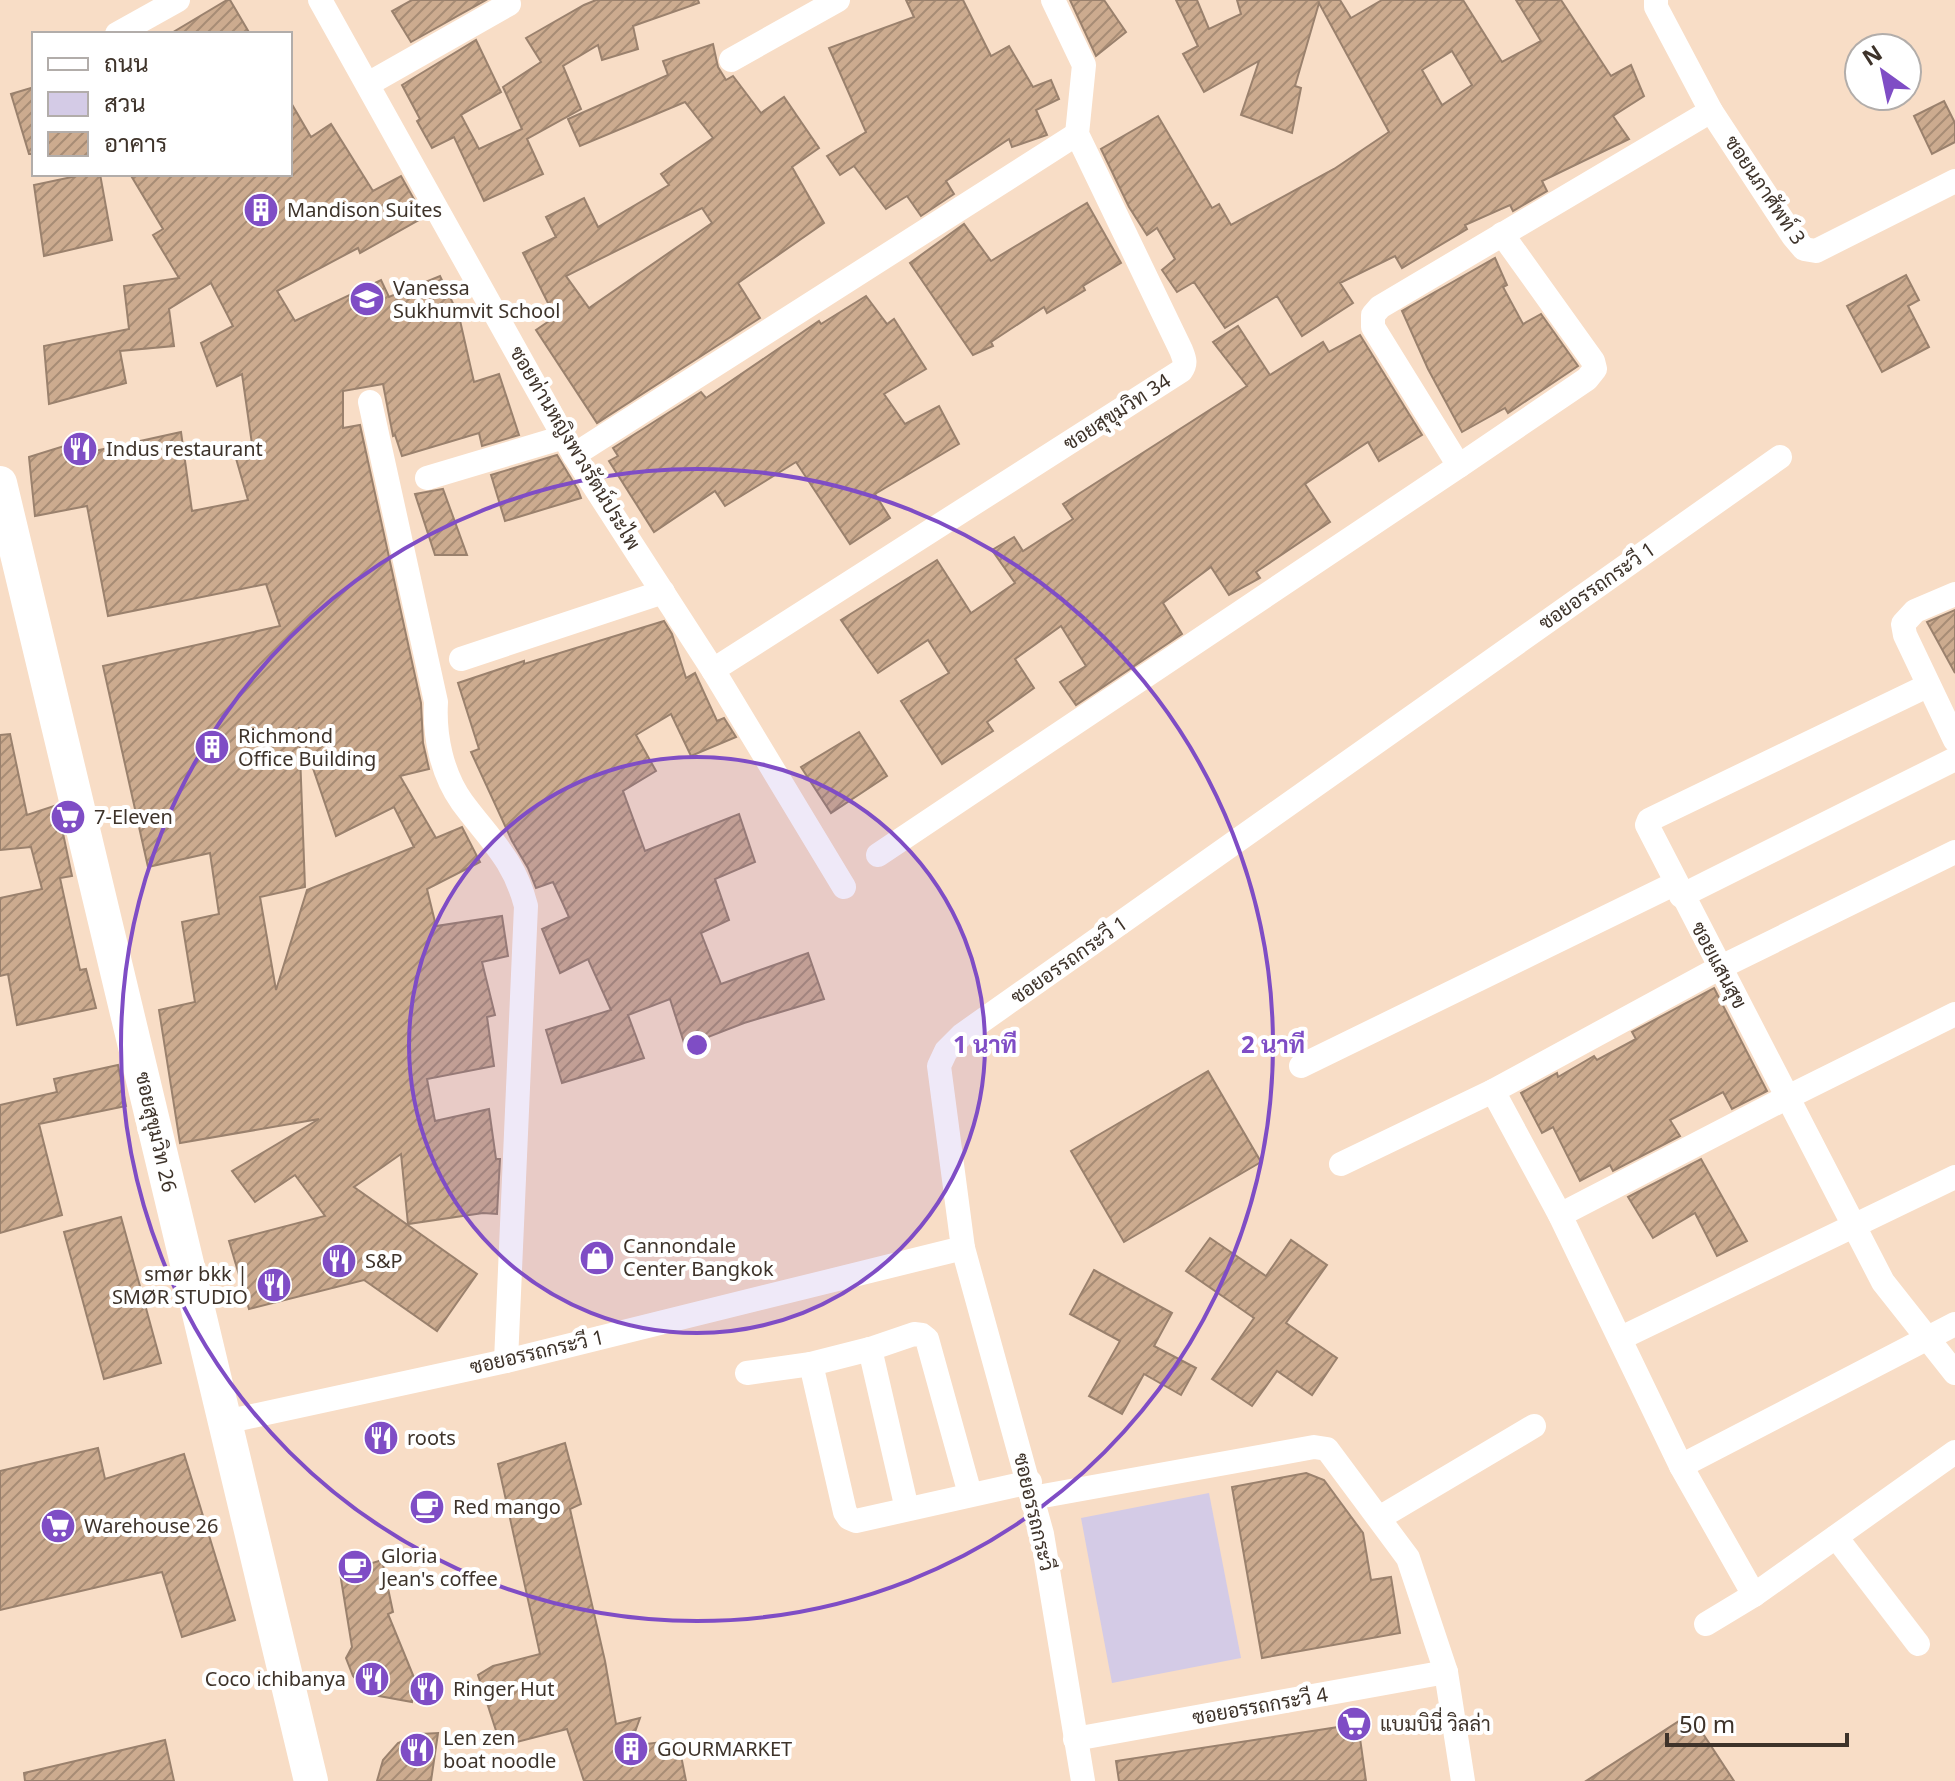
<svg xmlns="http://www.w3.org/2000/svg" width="1955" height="1781" font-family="'Noto Sans',Sarabun,sans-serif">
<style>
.green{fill:#d4cbe6}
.building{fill:url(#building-hatch);stroke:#9a816d;stroke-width:2;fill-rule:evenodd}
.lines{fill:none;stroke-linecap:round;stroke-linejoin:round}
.street{stroke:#fff;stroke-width:24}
.secondary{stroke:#fff;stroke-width:34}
.ring{fill:none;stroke:#7f4dc5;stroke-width:4}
.labels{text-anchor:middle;stroke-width:8;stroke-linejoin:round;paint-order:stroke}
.street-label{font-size:20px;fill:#3e332a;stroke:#fff}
.poi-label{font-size:20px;fill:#3e332a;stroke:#fff;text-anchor:start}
.centre{fill:#7f4dc5;stroke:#fff;stroke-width:4}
.ring-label{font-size:24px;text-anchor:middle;font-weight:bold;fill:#7f4dc5;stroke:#fff;stroke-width:8;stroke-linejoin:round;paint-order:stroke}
</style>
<defs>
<pattern id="building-hatch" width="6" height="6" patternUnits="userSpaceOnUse" patternTransform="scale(2)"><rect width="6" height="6" fill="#ccab8f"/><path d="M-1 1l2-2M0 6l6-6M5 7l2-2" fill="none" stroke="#a78c75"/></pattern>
</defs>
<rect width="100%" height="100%" fill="#f8ddc6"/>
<polygon class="green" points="1209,1493 1241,1658 1112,1683 1081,1518"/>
<g class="building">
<polygon points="227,0 230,0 250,34 170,34"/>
<polygon points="412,0 486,0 411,42 392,11"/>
<polygon points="596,0 698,0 699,3 633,26 638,49 602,60 598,45 563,66 581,109 527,139 543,174 484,201 454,137 432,148 417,121 420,119 402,85 476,40 501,92 461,115 479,149 522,129 503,87 541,62 526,38 584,5"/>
<polygon points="906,0 963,0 991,56 1009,46 1033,87 1051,80 1059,99 1036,110 1047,135 1012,147 1009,139 946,181 954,194 921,216 907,196 886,209 854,166 840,175 827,156 866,132 829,48 914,17"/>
<polygon points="1070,0 1104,0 1126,32 1096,56"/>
<path d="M1176,0H1197L1209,29L1241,14L1237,0H1340L1351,18L1382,0H1463L1502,62L1541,41L1516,0H1561L1611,76L1631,65L1644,96L1613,116L1629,139L1542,181L1547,191L1513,211L1510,205L1465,225L1467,229L1402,268L1395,256L1340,283L1353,303L1302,336L1277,296L1225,328L1194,282L1177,292L1162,270L1175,259L1157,228L1147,235L1129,207L1101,149L1158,116L1212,208L1219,204L1231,225L1334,169L1389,132L1319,3L1295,86L1301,88L1292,133L1241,115L1259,61L1204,92L1183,54L1198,46ZM1452,51L1472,85L1442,105L1422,70Z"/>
<path d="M713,44L718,67L726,80L733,76L761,113L784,97L819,148L792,167L824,223L738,283L760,318L597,423L536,330L555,317L523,253L556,237L546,217L584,198L598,227L669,185L661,174L713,138L685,102L580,146L568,119L668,75L663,61ZM702,208L712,223L589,308L566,276Z"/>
<polygon points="34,87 34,154 29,154 11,94"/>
<path d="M290,101L311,137L331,124L373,191L401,176L424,217L360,253L358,248L277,291L295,321L381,280L389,297L440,276L459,316L474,382L499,374L519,435L482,446L479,433L402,456L395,435L393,436L383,384L343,391V428L360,425L421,703L423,743L429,769L400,776L436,838L462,827L480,862L427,889L436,926L502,916L508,956L482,962L495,1015L487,1017L494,1066L427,1079L435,1121L489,1109L496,1159H500L497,1214L483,1213L408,1224L401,1154L354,1187L477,1274L437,1331L364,1280L249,1309L229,1241L325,1216L295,1175L255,1202L232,1171L319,1119L180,1143L159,1010L195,1002L182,922L219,914L210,853L148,867L103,666L280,626L266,584L108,616L87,506L35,516L29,457L80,441L81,454L181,432L192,511L248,500L233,448L252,444L242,374L217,386L201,343L233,326L211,283L169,309L174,346L120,351L126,383L49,404L44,346L129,329L124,286L179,278L153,235L163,229L130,174H290ZM299,727L336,836L394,807L414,847L307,890L276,990L260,897L305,887Z"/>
<polygon points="1944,101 1955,123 1955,142 1932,154 1914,116"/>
<polygon points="86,174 100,174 112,240 44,256 34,185"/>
<polygon points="1087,203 1121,263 1083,286 1085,290 1047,313 1044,307 991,342 993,346 973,355 910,263 964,224 991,261"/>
<polygon points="1495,258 1507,285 1503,287 1523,324 1541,314 1578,366 1508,413 1505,408 1462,432 1428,369 1402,311"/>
<polygon points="1906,275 1919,300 1908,306 1929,347 1882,372 1847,306"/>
<polygon points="866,296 887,324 894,319 926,369 884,394 905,424 939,406 959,444 875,494 890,518 850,544 796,462 725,506 715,491 654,532 609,461 618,456 613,448 701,392 706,398 819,321 821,324"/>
<polygon points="1238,326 1270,375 1323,342 1329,352 1360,335 1422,435 1379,461 1368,442 1305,484 1330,522 1256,572 1260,578 1229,595 1211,567 1163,603 1182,634 1076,705 1060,682 1086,666 1061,626 1015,659 1034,688 987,722 993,731 942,764 901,701 949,673 928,640 878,673 841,620 937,560 971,613 1015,583 992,550 1014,537 1023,551 1073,519 1063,504 1247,386 1213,342"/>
<polygon points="557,455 578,490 581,498 505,521 491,475"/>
<polygon points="443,489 467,555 435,555 415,494"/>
<polygon points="1955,610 1955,673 1927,622"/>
<polygon points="664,621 672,634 686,678 695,673 717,721 724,718 736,737 691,756 671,714 636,735 656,771 623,791 645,851 739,814 755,862 715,879 729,920 701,933 721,984 808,953 824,999 744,1023 685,1046 670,999 628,1015 644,1058 562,1083 546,1030 611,1010 588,959 560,973 542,929 569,917 553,882 536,888 528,868 512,841 471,752 479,749 458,683 524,661 524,664"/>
<polygon points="859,732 887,776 831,813 801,767"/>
<polygon points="10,734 27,815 57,805 72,876 60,878 80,970 86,969 96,1008 17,1025 8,974 0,976 0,898 42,889 31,847 0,850 0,735"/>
<polygon points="1714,988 1767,1091 1732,1109 1723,1092 1670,1120 1680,1136 1613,1171 1610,1165 1580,1181 1553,1127 1542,1133 1521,1093 1557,1073 1558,1077 1594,1056 1597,1060 1636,1039 1632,1032"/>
<polygon points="118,1065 126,1106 39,1124 62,1215 0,1233 0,1105 57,1092 54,1079"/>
<polygon points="1208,1071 1261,1162 1124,1242 1071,1151"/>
<polygon points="1701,1159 1747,1241 1717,1256 1695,1213 1653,1238 1628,1197"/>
<polygon points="121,1217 161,1363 104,1379 64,1232"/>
<polygon points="1210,1238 1266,1276 1291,1240 1327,1265 1286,1323 1337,1358 1312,1395 1277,1371 1252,1406 1212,1379 1254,1318 1186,1271"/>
<polygon points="1094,1270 1172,1313 1154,1346 1196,1368 1181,1395 1144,1374 1122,1414 1089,1396 1120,1341 1070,1314"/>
<polygon points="565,1443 581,1504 570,1509 605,1661 616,1724 640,1718 630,1746 678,1740 686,1781 584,1781 567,1729 501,1746 478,1675 493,1666 540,1654 498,1464"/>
<polygon points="98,1448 105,1479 184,1454 235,1620 182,1637 162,1572 0,1610 0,1471"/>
<polygon points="1306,1473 1324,1480 1363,1533 1371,1580 1391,1577 1400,1633 1262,1658 1232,1487"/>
<polygon points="382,1560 393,1612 388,1614 415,1680 412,1702 379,1696 361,1685 353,1676 346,1658 352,1647 340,1573"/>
<polygon points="1690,1714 1734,1781 1586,1781"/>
<polygon points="1358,1724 1366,1781 1119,1781 1116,1761"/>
<polygon points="438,1733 431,1781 377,1781 383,1760 398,1743 420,1734"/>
<polygon points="165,1740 174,1781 25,1781 24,1773"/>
</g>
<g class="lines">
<g class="street">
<polyline points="320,0 574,455 713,670 844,887"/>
<polyline points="1656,0 1656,7 1711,111 1793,236 1804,249 1816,251 1955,181"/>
<polyline points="117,34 178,0"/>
<polyline points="731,60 838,0"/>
<polyline points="368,84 509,4"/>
<path d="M370,402L436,702C434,736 442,774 462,802C490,840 514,859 526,906L506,1361"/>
<polyline points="574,455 1077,134"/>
<polyline points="1459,466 1587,379 1595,369 1593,361 1502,234"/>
<polyline points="427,478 564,437"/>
<polyline points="1955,594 1915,611 1903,624 1905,635 1955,740"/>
<polyline points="461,659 663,592"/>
<path d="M713,670L1181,371C1187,363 1184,358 1181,350L1077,134L1084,65L1053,0"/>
<polyline points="1927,686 1649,820 1647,825 1883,1282 1955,1373"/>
<polyline points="878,855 1459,466 1373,327 1373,315 1380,307 1711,111"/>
<polyline points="1681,896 1955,759"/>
<polyline points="1301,1066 1676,883"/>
<polyline points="1493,1091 1560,1215 1681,1466 1754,1595"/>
<polyline points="1341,1164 1493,1091 1721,967 1955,852"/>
<polyline points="1560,1215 1786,1098 1955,1014"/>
<polyline points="963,1248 1042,1534 1083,1781"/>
<polyline points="1621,1338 1955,1177"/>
<polyline points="870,1349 907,1509"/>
<polyline points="747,1373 811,1364"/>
<polyline points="225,1422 506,1361 963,1248 939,1066 946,1051 962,1035 1780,457"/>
<polyline points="1681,1466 1955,1324"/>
<polyline points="970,1494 927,1339 922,1335 914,1334 870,1349 811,1364 845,1512 849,1518 856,1521 1030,1482"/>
<polyline points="1032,1498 1314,1447 1327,1449 1408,1558 1446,1672 1463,1781"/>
<polyline points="1379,1518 1534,1426"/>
<polyline points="1836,1537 1918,1644"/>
<polyline points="1706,1624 1754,1595 1955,1452"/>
<polyline points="1075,1739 1446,1672"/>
</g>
<polyline class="secondary" points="0,483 311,1781"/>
</g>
<circle cx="697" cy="1045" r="288" fill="#7f4dc5" fill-opacity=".12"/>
<g class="ring">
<circle cx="697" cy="1045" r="288"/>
<circle cx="697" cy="1045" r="576"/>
</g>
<defs>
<symbol id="building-disc" viewBox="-11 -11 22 22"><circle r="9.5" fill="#7f4dc5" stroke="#fff"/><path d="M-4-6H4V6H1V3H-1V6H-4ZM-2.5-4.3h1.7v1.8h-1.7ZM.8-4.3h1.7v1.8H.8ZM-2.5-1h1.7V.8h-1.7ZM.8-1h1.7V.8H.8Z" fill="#fff"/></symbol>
<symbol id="school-disc" viewBox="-11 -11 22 22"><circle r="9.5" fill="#7f4dc5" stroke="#fff"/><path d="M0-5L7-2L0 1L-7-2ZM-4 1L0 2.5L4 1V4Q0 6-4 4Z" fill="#fff"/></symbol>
<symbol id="restaurant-disc" viewBox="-11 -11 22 22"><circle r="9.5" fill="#7f4dc5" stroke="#fff"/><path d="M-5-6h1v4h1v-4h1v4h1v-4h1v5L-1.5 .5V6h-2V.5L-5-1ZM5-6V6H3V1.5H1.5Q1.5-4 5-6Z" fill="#fff"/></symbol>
<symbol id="supermarket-disc" viewBox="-11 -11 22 22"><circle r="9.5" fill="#7f4dc5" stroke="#fff"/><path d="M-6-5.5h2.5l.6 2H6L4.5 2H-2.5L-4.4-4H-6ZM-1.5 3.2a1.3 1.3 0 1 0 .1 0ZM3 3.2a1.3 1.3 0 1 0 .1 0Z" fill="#fff"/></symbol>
<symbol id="shop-disc" viewBox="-11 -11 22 22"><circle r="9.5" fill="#7f4dc5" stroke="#fff"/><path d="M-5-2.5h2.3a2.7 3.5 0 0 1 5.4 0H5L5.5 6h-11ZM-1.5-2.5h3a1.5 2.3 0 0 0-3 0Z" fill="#fff"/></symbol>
<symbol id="cafe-disc" viewBox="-11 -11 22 22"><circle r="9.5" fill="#7f4dc5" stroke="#fff"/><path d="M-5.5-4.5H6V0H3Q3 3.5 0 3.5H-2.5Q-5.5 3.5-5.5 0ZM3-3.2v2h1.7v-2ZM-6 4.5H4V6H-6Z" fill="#fff"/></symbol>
</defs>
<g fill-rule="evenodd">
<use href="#building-disc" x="241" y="190" width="40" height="40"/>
<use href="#school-disc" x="347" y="279" width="40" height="40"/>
<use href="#restaurant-disc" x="60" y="429" width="40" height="40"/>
<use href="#building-disc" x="192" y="727" width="40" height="40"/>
<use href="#supermarket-disc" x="48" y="797" width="40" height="40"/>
<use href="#shop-disc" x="577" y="1238" width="40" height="40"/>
<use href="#restaurant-disc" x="319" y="1241" width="40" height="40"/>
<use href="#restaurant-disc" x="254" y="1265" width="40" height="40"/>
<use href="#restaurant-disc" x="361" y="1418" width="40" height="40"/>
<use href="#cafe-disc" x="407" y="1487" width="40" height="40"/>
<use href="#supermarket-disc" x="38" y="1506" width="40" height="40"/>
<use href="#cafe-disc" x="335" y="1547" width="40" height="40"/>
<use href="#restaurant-disc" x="352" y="1659" width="40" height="40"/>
<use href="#restaurant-disc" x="407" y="1669" width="40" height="40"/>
<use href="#supermarket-disc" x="1334" y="1704" width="40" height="40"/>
<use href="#building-disc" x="611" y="1729" width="40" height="40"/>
<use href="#restaurant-disc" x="397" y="1730" width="40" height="40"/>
</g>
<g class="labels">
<g class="street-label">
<text transform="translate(1765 190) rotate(56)" y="7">ซอยนภาศัพท์ 3</text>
<text transform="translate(1117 412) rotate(-33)" y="7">ซอยสุขุมวิท 34</text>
<text transform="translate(575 448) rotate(59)" y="7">ซอยท่านหญิงพวงรัตน์ประไพ</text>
<text transform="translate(1597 586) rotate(-35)" y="7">ซอยอรรถกระวี 1</text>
<text transform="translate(1069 960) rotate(-35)" y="7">ซอยอรรถกระวี 1</text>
<text transform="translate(1719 965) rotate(62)" y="7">ซอยแสนสุข</text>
<text transform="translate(156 1132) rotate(77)" y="7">ซอยสุขุมวิท 26</text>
<text transform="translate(537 1352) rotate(-13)" y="7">ซอยอรรถกระวี 1</text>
<text transform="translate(1034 1512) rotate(77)" y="7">ซอยอรรถกระวี</text>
<text transform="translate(1260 1706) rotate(-10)" y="7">ซอยอรรถกระวี 4</text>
</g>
<g class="poi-label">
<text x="287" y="217">Mandison Suites</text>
<text x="393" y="295">Vanessa<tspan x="393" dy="23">Sukhumvit School</tspan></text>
<text x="106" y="456">Indus restaurant</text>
<text x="238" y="743">Richmond<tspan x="238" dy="23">Office Building</tspan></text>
<text x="94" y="824">7-Eleven</text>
<text x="623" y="1253">Cannondale<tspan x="623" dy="23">Center Bangkok</tspan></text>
<text x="365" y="1268">S&amp;P</text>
<text x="248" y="1281" text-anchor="end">smør bkk |<tspan x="248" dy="23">SMØR STUDIO</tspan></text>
<text x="407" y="1445">roots</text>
<text x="453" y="1514">Red mango</text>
<text x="84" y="1533">Warehouse 26</text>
<text x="381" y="1563">Gloria<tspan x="381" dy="23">Jean's coffee</tspan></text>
<text x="346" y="1686" text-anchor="end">Coco ichibanya</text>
<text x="453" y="1696">Ringer Hut</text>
<text x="1380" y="1731">แบมบินี่ วิลล่า</text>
<text x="443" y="1745">Len zen<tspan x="443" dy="23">boat noodle</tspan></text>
<text x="657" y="1756">GOURMARKET</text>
</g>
</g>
<circle cx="697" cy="1045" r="12" class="centre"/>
<g class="ring-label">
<text x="985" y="1053">1 นาที</text>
<text x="1273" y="1053">2 นาที</text>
</g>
<rect x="32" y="32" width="260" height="144" fill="#ffffff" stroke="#b2adaa" stroke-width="2"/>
<rect x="48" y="58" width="40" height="12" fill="#ffffff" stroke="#b2adaa" stroke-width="2"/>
<text x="104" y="72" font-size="24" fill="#3e332a">ถนน</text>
<rect x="48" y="92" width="40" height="24" fill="#d4cbe6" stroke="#b2adaa" stroke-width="2"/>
<text x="104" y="112" font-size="24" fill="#3e332a">สวน</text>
<rect x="48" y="132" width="40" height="24" fill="url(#building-hatch)" stroke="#b2adaa" stroke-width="2"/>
<text x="104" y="152" font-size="24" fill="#3e332a">อาคาร</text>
<g transform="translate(1883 72) rotate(327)"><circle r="38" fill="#ffffff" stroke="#b2adaa" stroke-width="2"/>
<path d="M0-6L14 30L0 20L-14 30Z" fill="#7f4dc5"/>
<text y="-12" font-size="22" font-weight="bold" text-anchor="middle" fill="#3e332a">N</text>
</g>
<path d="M1667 1733v12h180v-12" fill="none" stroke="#3e332a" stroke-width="4"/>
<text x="1679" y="1733" font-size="24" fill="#3e332a" stroke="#ffffff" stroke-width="6" paint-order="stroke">50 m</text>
</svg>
